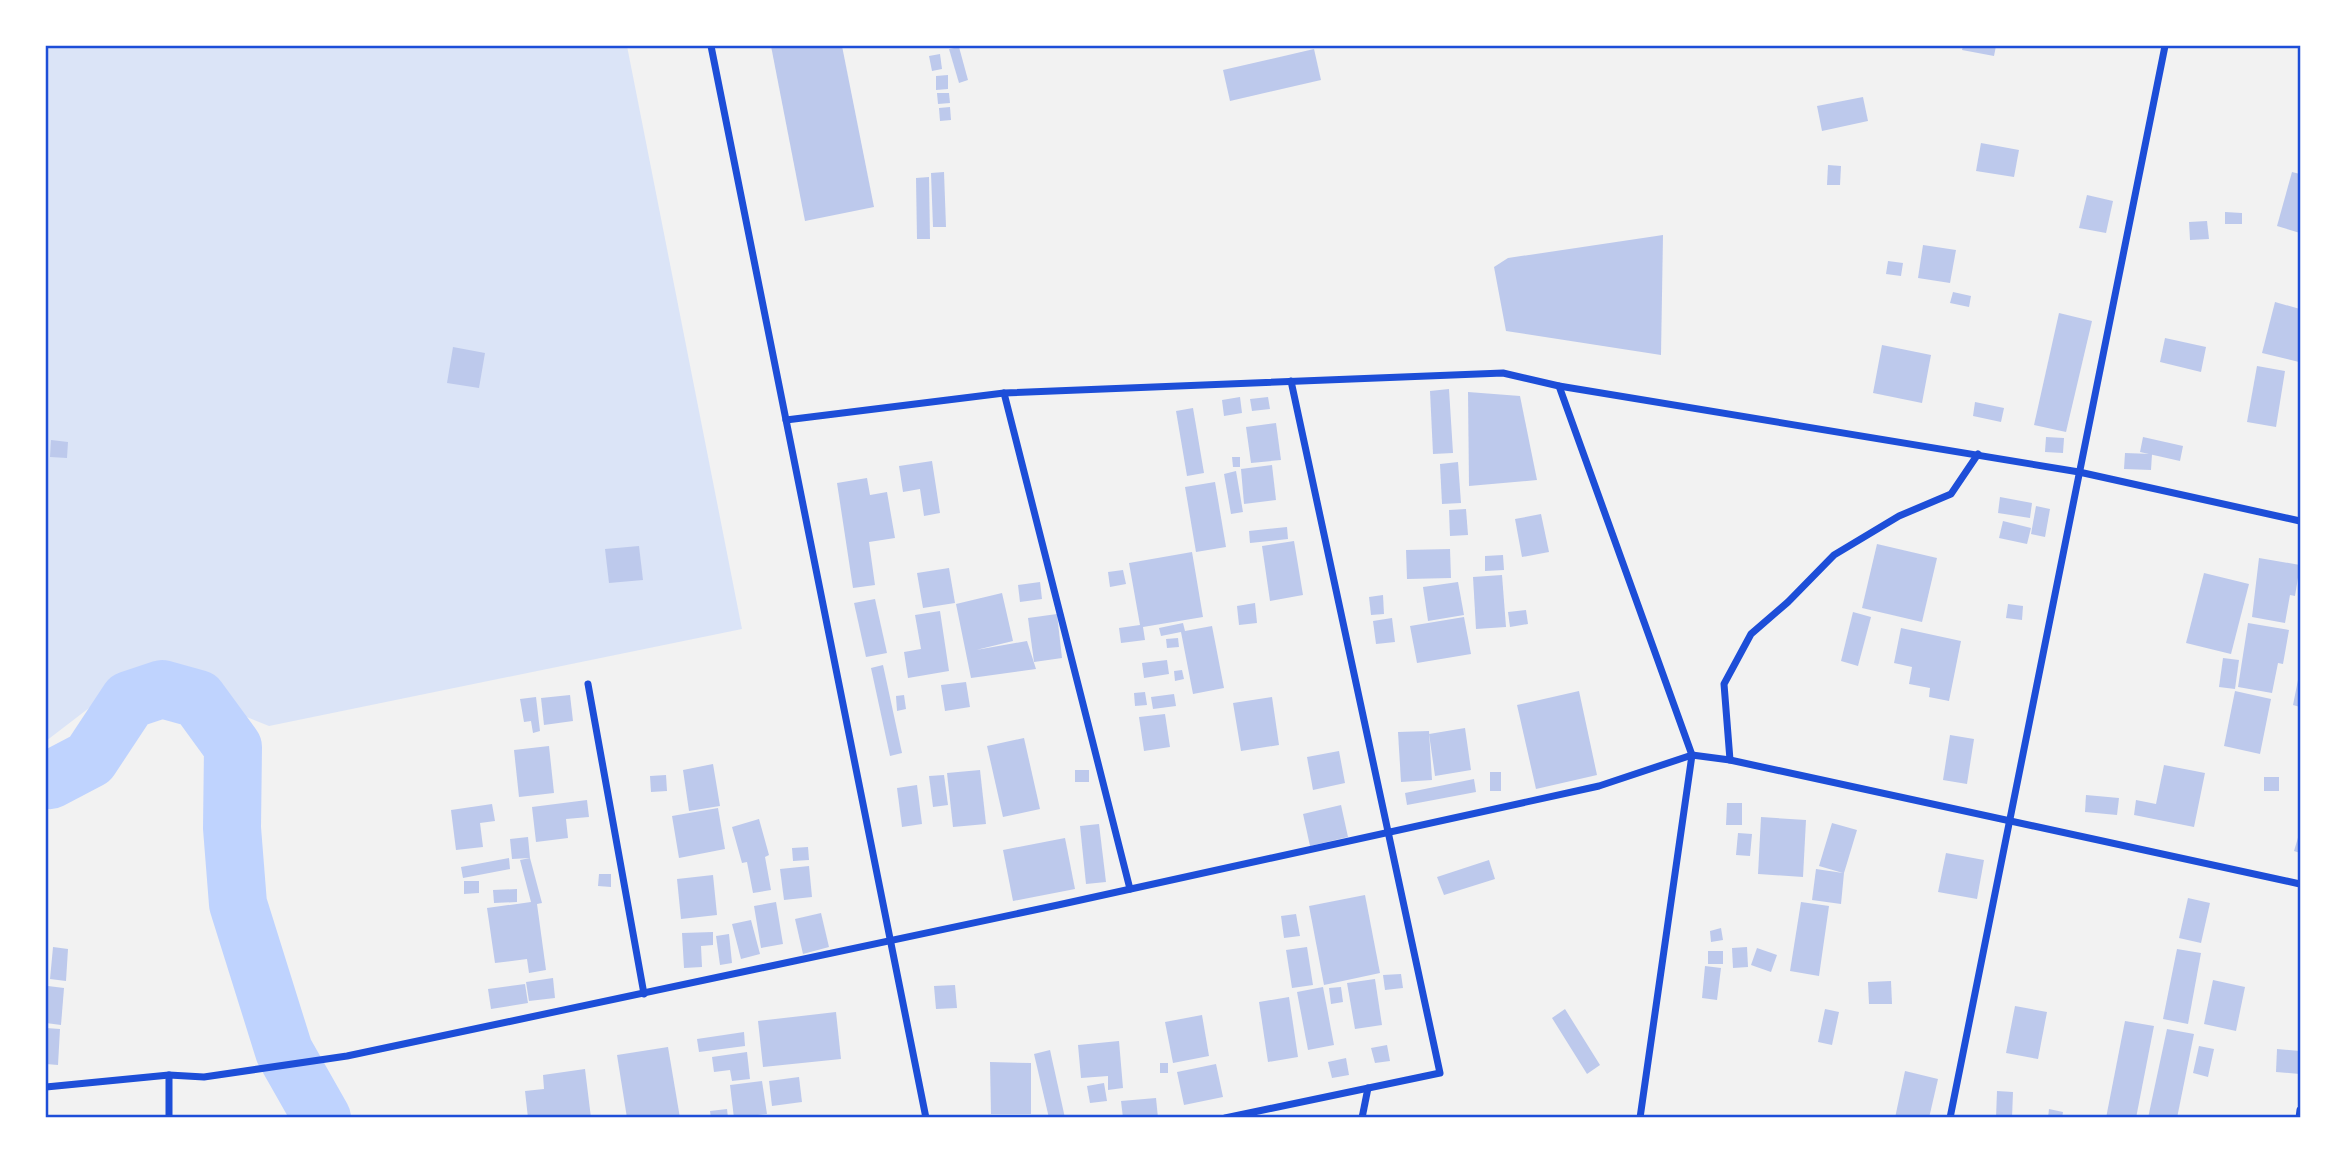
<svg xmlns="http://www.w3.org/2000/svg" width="2346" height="1163" font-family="'Asap Condensed',sans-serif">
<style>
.green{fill:#dbe4f7}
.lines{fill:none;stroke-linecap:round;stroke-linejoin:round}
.river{stroke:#bfd3fe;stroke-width:58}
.building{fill:#bdc9ec}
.minor{stroke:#1d4ed8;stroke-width:7}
.neatline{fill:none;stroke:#1d4ed8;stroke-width:2.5}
</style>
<rect width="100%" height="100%" fill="#f2f2f2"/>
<polygon class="green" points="46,46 627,46 742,629 269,726 136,672 46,741"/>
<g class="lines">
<polyline class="river" points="46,778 50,780 90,759 129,700 162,689 198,699 233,747 232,828 238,904 284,1051 322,1118"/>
</g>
<g class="building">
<polygon points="771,46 842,46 874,207 805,221"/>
<polygon points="1963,46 1996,46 1994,56 1962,50"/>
<polygon points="959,47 968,80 959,83 949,49"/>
<polygon points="1314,49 1321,80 1230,101 1223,70"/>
<polygon points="940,54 942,69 932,71 929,56"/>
<polygon points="948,75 948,89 936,90 936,76"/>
<polygon points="937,93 949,93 950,103 938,104"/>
<polygon points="1863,97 1868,121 1822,131 1817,106"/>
<polygon points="950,107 951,120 940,121 939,108"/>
<polygon points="1981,143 2019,150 2014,177 1976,171"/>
<polygon points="1828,165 1841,166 1840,185 1827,185"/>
<polygon points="944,172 946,227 933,227 931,173"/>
<polygon points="2292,172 2300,174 2300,233 2277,226"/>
<polygon points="929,177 930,239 917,239 916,178"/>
<polygon points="2087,195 2113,201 2106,233 2079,228"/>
<polygon points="2225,212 2242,213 2242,224 2225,224"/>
<polygon points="2207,221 2209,239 2190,240 2189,222"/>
<polygon points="1663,235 1661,355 1506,331 1494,267 1508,258"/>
<polygon points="1923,245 1956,250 1950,283 1918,278"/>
<polygon points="1888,261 1903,263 1901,276 1886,274"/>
<polygon points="1953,292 1971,296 1969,307 1950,303"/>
<polygon points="2275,302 2300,309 2299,362 2262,353"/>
<polygon points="2059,313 2092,321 2066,432 2034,425"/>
<polygon points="2165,338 2206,347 2201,372 2160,362"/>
<polygon points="1882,345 1931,355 1922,403 1873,393"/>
<polygon points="453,347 485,353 479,388 447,383"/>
<polygon points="2257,366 2285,371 2276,427 2247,422"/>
<polygon points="1449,389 1453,453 1433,454 1430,391"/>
<polygon points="1468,392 1520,396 1537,480 1469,486"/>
<polygon points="1240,397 1242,413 1224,416 1222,400"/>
<polygon points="1268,397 1270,409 1252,411 1250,399"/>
<polygon points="1975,402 2004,408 2001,422 1973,416"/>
<polygon points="1193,408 1204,473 1187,476 1176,411"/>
<polygon points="1276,423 1281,460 1251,463 1246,427"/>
<polygon points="2046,437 2064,438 2063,453 2045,452"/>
<polygon points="2143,437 2183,446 2180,461 2140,452"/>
<polygon points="51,440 68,442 67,458 50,457"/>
<polygon points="2125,453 2152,454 2151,470 2124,469"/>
<polygon points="1232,457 1240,457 1240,467 1233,467"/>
<polygon points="932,461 940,513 924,516 920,489 903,492 899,466"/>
<polygon points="1458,462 1461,503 1442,504 1440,464"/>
<polygon points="1272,465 1276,500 1244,504 1241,469"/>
<polygon points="1236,471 1243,512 1231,514 1224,474"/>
<polygon points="867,478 870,495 887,492 895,538 869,542 875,585 853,588 837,483"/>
<polygon points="1215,482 1226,547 1196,552 1185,487"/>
<polygon points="2000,497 2032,503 2030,518 1998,513"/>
<polygon points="2036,506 2050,509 2045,537 2031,534"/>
<polygon points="1466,509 1468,535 1450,536 1449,510"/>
<polygon points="1541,514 1549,552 1522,557 1515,519"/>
<polygon points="2003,521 2031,528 2027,544 1999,538"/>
<polygon points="1287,527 1288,539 1250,543 1249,531"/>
<polygon points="1294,541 1303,595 1270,601 1262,546"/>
<polygon points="1877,544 1937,558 1922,622 1862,608"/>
<polygon points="639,546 643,580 609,583 605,549"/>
<polygon points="1450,549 1451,578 1407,579 1406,550"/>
<polygon points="1192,552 1203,617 1143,627 1145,640 1121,643 1119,628 1140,625 1129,563"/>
<polygon points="1503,555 1504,570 1485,571 1485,556"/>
<polygon points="2259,558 2300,565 2295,596 2290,595 2285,623 2252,617"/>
<polygon points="949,568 955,603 923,608 917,573"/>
<polygon points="1123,570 1126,584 1110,587 1108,572"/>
<polygon points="2204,573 2249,584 2231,654 2186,643"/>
<polygon points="1502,575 1506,627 1476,629 1473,577"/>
<polygon points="1040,582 1042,599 1020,602 1018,585"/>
<polygon points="1458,582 1464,615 1428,621 1423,587"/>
<polygon points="1002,593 1013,641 976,650 1027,641 1036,669 971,678 956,604"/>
<polygon points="1383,595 1384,614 1371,615 1369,597"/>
<polygon points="875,599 887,653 866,657 854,603"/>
<polygon points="1255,603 1257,623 1239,625 1237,606"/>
<polygon points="2008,604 2023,606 2022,620 2006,618"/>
<polygon points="1526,610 1528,624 1510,627 1508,612"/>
<polygon points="940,611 949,671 908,678 904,652 921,649 915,615"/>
<polygon points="1853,612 1871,617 1858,666 1841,661"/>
<polygon points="1057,614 1062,658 1034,662 1028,618"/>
<polygon points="1464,617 1471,654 1417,663 1410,626"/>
<polygon points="1392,618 1395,642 1376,644 1373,621"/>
<polygon points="1183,623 1185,631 1212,626 1224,688 1193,694 1181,632 1161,636 1159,628"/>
<polygon points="2248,623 2289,630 2283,664 2278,663 2272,693 2238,687"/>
<polygon points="1901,628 1961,641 1949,701 1929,697 1930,688 1909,684 1912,667 1894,663"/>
<polygon points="1178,638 1179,647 1167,648 1166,639"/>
<polygon points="2223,658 2239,660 2235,689 2219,687"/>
<polygon points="1167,660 1169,674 1144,678 1142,663"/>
<polygon points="883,665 902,753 890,756 871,668"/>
<polygon points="1182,670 1184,679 1175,681 1174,671"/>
<polygon points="2299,675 2300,675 2300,707 2293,705"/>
<polygon points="966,682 970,707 945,711 941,685"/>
<polygon points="1579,691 1597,775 1536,789 1517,705"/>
<polygon points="2235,691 2271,699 2260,754 2224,746"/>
<polygon points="1145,692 1147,705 1135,706 1134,693"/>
<polygon points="1174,694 1176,706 1153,709 1151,697"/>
<polygon points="570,695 573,721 544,725 541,698"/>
<polygon points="904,695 906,709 897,711 896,696"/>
<polygon points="536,697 540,731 533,733 531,721 524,722 520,699"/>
<polygon points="1272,697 1279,745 1241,751 1233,703"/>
<polygon points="1165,714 1170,747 1144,751 1139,717"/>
<polygon points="1465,728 1471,770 1435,776 1429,734"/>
<polygon points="1429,731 1432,780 1401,782 1398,732"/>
<polygon points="1950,735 1974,739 1967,784 1943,780"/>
<polygon points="1024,738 1040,809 1003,817 987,746"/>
<polygon points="549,746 554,793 519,797 514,750"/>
<polygon points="1339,751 1345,783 1313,790 1307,757"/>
<polygon points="713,764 720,806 689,811 683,770"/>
<polygon points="2164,765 2205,773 2194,827 2134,815 2136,800 2156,804"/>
<polygon points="980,770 986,824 953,827 947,773"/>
<rect x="1075" y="770" width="14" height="12"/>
<rect x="1490" y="772" width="11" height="19"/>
<polygon points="666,775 667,791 651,792 650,776"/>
<polygon points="944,775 948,805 933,807 929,776"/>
<rect x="2264" y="777" width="15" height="14"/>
<polygon points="1474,779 1476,792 1407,805 1405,793"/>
<polygon points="917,785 922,824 902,827 897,788"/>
<polygon points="2086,795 2119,798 2117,815 2085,812"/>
<polygon points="587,800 589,817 566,819 568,838 536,842 532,807"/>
<polygon points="1727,803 1742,803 1742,825 1726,825"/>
<polygon points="492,804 495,821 480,823 483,847 456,850 451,810"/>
<polygon points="1341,805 1348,837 1310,846 1303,814"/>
<polygon points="718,808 725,849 679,858 672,816"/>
<polygon points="1761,817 1806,820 1803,877 1758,874"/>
<polygon points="759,819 769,855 765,857 771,890 753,893 747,862 742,863 732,827"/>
<polygon points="1832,823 1857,830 1844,873 1841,904 1812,900 1816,869 1843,873 1819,866"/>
<polygon points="1099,824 1106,882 1086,884 1080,826"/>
<polygon points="2300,831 2300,853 2294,851"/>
<polygon points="1738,833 1752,834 1750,856 1736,855"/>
<polygon points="528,837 530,858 512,859 510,839"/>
<polygon points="1065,838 1075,889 1013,901 1003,850"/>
<polygon points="808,847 809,860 793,861 792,848"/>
<polygon points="1946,853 1984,860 1977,899 1938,892"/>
<polygon points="509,858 510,869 463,878 461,867"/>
<polygon points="530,858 542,903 537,904 546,970 529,973 527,959 495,963 487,908 531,902 520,860"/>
<polygon points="1489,860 1495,879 1444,895 1437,877"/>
<polygon points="809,866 812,897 784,900 780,869"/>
<polygon points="599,874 611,874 611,887 598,886"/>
<polygon points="713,875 717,915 681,919 677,879"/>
<polygon points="464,881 479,881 479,893 464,894"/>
<polygon points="517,889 517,902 494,903 493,890"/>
<polygon points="1365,895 1380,973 1324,985 1309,906"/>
<polygon points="2188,898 2210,903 2201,943 2179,938"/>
<polygon points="776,902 783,944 761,948 754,906"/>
<polygon points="1801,902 1829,906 1819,976 1790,971"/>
<polygon points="821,913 829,947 803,954 795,919"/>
<polygon points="1296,914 1300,936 1284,938 1281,916"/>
<polygon points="751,920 760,954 741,959 732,924"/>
<polygon points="1721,928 1723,940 1711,942 1710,931"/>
<polygon points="713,932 713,945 701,946 702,967 684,968 682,933"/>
<polygon points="729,934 732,963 720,965 716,936"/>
<polygon points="53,947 68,949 66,981 50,979"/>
<polygon points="1307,947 1313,985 1292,988 1286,950"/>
<polygon points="1747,947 1748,967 1733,968 1732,948"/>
<polygon points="1757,948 1777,955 1771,972 1751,965"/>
<polygon points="2177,949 2201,953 2188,1024 2163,1019"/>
<rect x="1708" y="951" width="15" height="13"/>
<polygon points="1705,966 1721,968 1717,1000 1702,998"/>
<polygon points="1401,974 1403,988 1385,990 1383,975"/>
<polygon points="553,978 555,998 529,1001 526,982"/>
<polygon points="1375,979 1382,1025 1355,1029 1347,983"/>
<polygon points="2213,980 2245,987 2236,1031 2204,1024"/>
<polygon points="1891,981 1892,1004 1869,1004 1868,982"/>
<polygon points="525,984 528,1003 491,1009 488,989"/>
<polygon points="955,985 957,1008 936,1009 934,986"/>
<polygon points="48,986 64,988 61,1025 46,1023"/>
<polygon points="1323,987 1334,1045 1308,1050 1297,992"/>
<polygon points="1341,987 1343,1002 1331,1004 1329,988"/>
<polygon points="1289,997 1298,1057 1268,1062 1259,1002"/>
<polygon points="2015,1006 2047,1012 2038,1059 2006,1053"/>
<polygon points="1565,1009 1600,1065 1587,1074 1552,1018"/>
<polygon points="1825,1009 1839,1012 1832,1045 1818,1042"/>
<polygon points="836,1012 841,1059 763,1067 758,1021"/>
<polygon points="1202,1015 1209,1056 1173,1063 1165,1022"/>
<polygon points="2125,1021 2154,1026 2136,1118 2106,1118"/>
<polygon points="46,1028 60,1029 58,1065 46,1064"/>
<polygon points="2167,1029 2194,1034 2177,1118 2148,1118"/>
<polygon points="744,1032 745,1046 699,1052 697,1039"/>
<polygon points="1119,1041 1123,1088 1108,1090 1108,1076 1081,1078 1078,1045"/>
<polygon points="1387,1045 1390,1061 1375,1063 1371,1048"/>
<polygon points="2199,1046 2214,1049 2208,1077 2193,1073"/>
<polygon points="668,1047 680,1118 627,1118 617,1055"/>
<polygon points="2277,1049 2300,1051 2300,1074 2276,1072"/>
<polygon points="1050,1050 1065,1118 1049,1118 1034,1054"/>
<polygon points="747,1052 750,1079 732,1081 730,1070 714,1072 712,1057"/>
<polygon points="1346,1058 1349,1075 1332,1078 1328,1062"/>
<polygon points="990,1062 1031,1063 1031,1114 991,1114"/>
<rect x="1160" y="1063" width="8" height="10"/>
<polygon points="1216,1064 1223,1097 1184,1105 1177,1072"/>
<polygon points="585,1069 591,1118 528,1118 525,1091 544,1089 543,1075"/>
<polygon points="1905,1071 1938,1079 1929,1118 1895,1118"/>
<polygon points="799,1077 802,1102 772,1106 769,1081"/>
<polygon points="762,1081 767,1114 734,1118 730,1085"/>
<polygon points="1104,1083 1107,1101 1090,1103 1087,1086"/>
<polygon points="1997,1091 2013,1092 2012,1118 1996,1118"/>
<polygon points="1156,1098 1158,1118 1123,1118 1121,1101"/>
<polygon points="727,1109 728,1118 711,1118 710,1111"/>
<polygon points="2049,1109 2063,1112 2062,1118 2048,1118"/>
</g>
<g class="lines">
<g class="minor">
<polyline points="711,46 926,1118"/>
<polyline points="1559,386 1692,755 1640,1118"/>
<polyline points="1004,393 1130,889"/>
<polyline points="786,420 1004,393 1503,373 1559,386 2079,472 2300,521"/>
<polyline points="588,684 644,994"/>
<polyline points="1730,760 1724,684 1751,634 1788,602 1834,555 1899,516 1951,494 1978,454"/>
<polyline points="169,1075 169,1118"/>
<polyline points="46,1087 169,1075 204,1077 347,1056 1058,905 1599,786 1692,755 1730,760 2300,884"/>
<polyline points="1225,1118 1440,1073 1291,381"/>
<polyline points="1362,1118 1368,1088"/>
<polyline points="1950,1118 2165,46"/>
<polyline points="2299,1118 2300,1110"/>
</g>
</g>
<rect width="2346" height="1163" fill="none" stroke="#ffffff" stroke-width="94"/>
<rect x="47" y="47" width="2252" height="1069" class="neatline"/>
</svg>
